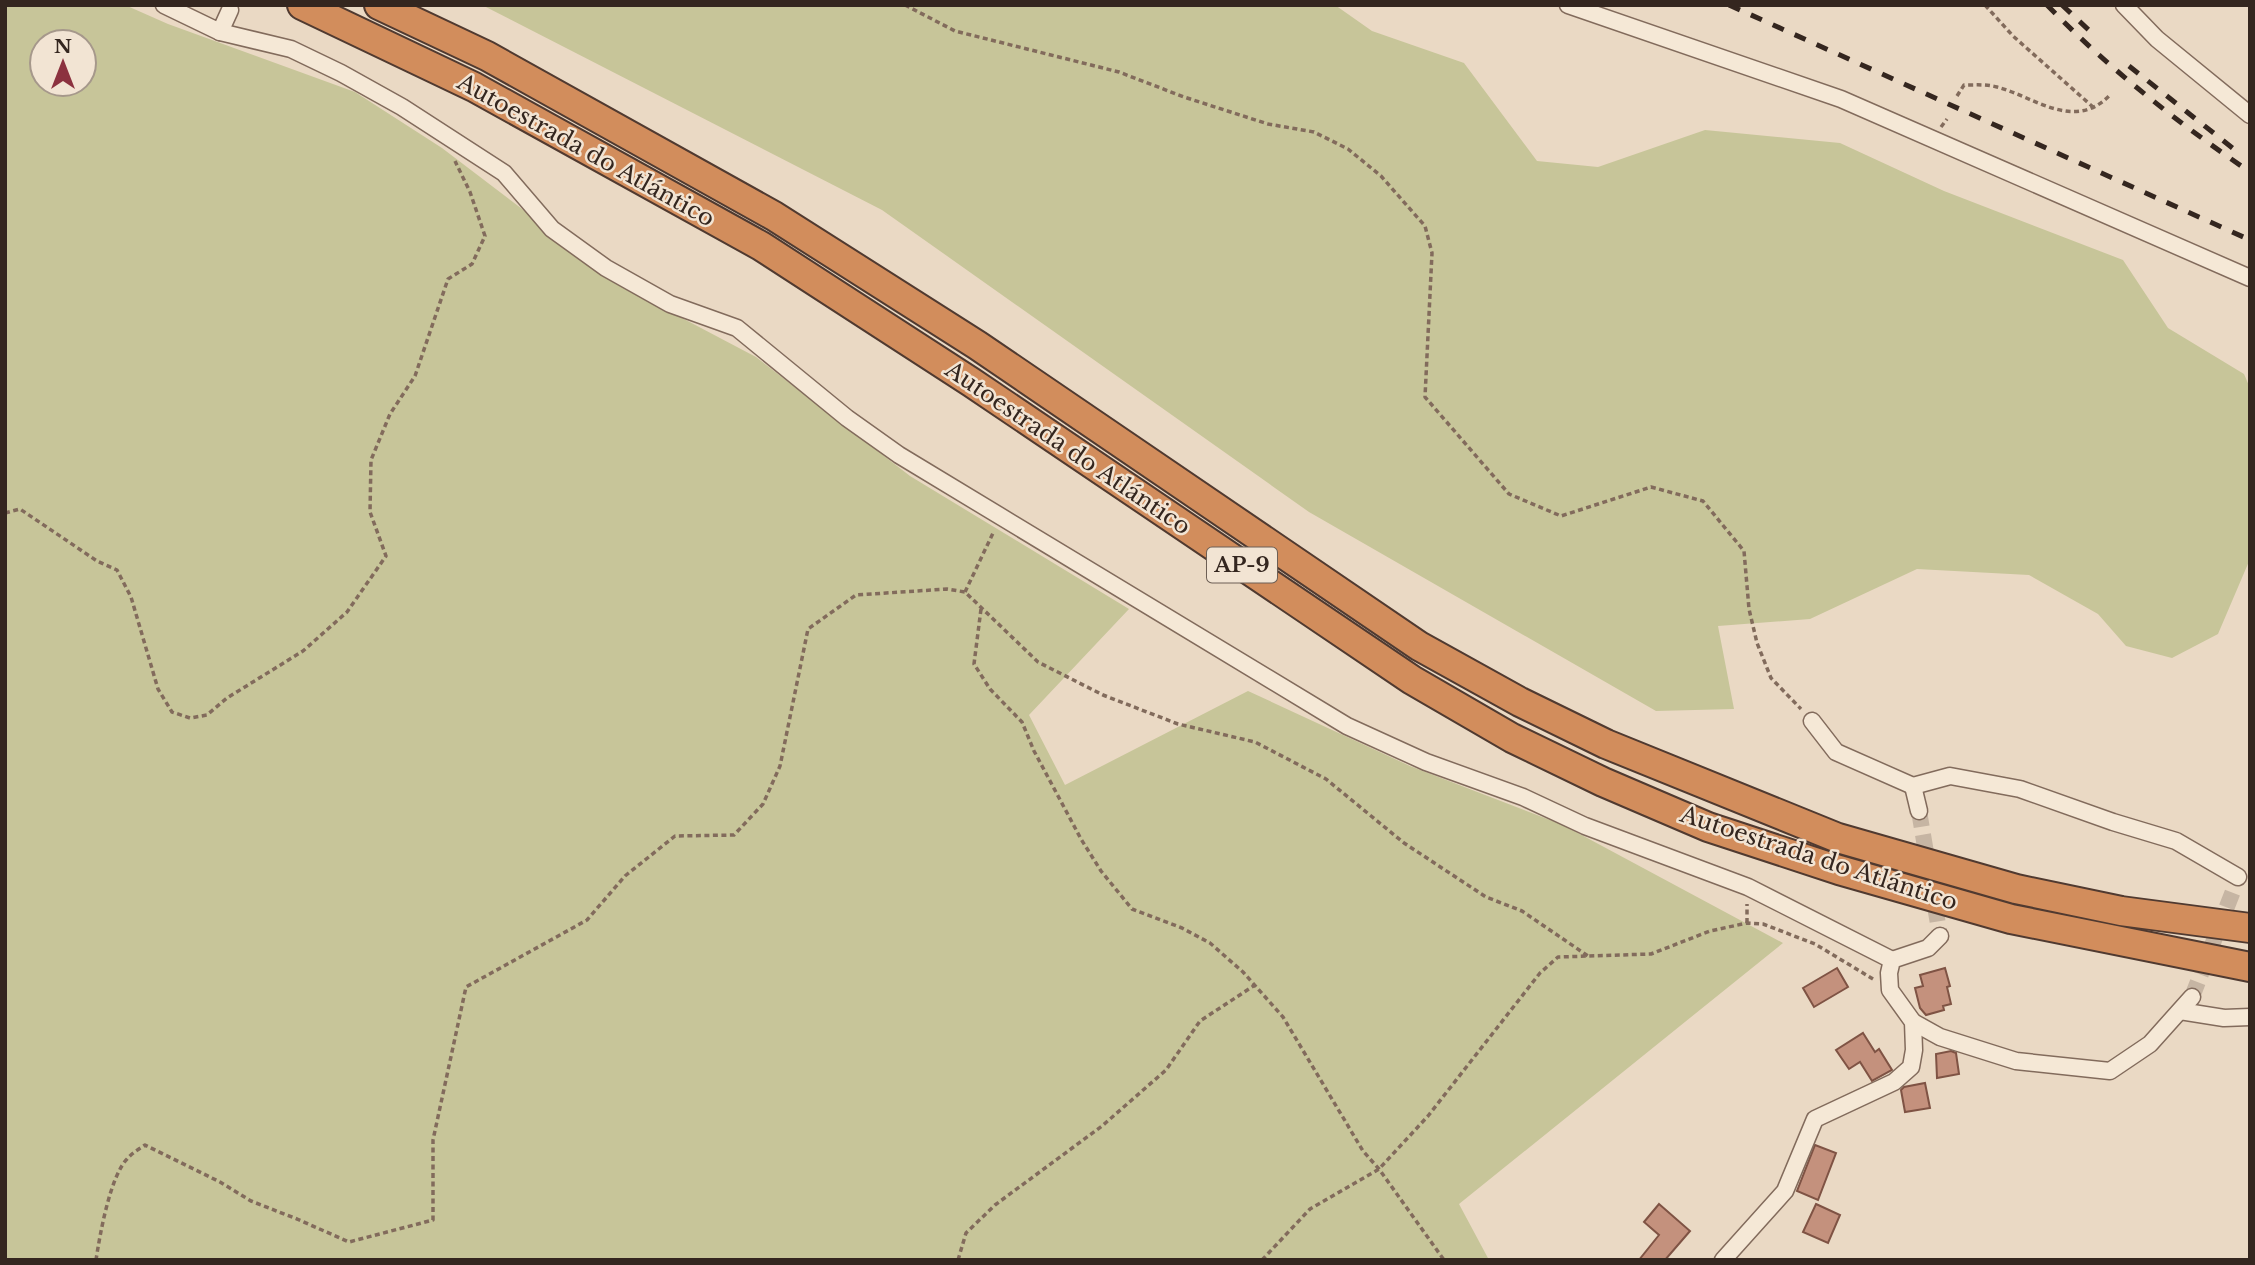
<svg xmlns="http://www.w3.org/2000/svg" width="2255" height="1265" font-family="'Libre Baskerville',serif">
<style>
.green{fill:#c7c599;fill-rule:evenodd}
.building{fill:#c4917d;stroke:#7f5344;stroke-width:2}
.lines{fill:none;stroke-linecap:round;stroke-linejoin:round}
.street-tunnel{stroke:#c6b5a3;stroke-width:16;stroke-dasharray:16 8;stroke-linecap:butt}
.street-casing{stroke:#826b5c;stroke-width:19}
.highway-casing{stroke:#503a30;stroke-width:32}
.path{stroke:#826b5c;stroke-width:3.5;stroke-dasharray:5 3.5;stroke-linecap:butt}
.street{stroke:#f5e8d6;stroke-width:16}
.highway{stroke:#d28d5c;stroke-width:28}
.rail{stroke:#34261f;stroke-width:5;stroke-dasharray:12 12;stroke-linecap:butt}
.labels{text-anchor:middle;stroke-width:5;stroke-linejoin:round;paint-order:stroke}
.shield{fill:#f2e4d3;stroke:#6d5f55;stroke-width:2}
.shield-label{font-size:21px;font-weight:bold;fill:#34261f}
.street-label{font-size:23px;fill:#34261f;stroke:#f2e4d3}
</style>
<rect width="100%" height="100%" fill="#ead9c4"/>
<g class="green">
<path d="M5,5H125L168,24L355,92L442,148L627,289L756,357L910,476L1129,609L1029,715L1065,785L1248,691L1410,766L1563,825L1783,943L1459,1204L1489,1260H5ZM42,42H84V84H42Z"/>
<polygon points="482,5 1335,5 1372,31 1464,63 1537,161 1598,167 1705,130 1840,143 1944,191 2123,260 2168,328 2244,374 2250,388 2250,559 2218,634 2172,658 2126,646 2098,614 2029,575 1917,569 1810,619 1718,626 1734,709 1656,711 1309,512 882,210"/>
</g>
<g class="building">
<polygon points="1837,968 1848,987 1814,1007 1803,988"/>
<polygon points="1945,968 1950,986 1947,987 1951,1004 1943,1006 1944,1010 1926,1015 1920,1008 1915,988 1923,986 1920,975"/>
<polygon points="1863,1033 1875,1052 1879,1049 1892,1070 1872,1081 1860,1062 1849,1069 1836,1050"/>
<polygon points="1951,1051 1956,1053 1959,1074 1937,1078 1936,1054"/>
<polygon points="1925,1083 1930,1108 1905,1112 1901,1090 1904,1087"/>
<polygon points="1815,1145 1836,1153 1818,1200 1797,1191"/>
<polygon points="1659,1204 1690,1231 1665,1260 1639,1260 1659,1235 1644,1222"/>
<polygon points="1816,1204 1840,1215 1828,1243 1803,1232"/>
</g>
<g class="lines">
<g class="street-tunnel">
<polyline points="1919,811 1940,936"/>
<polyline points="2192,997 2235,886"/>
</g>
<defs>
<g id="street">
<polyline points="164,5 220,32 230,10"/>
<polyline points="1568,5 1841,99 2250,278"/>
<polyline points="2124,5 2157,39 2250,115"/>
<polyline points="220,32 291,49 341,73 402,107 504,173 552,229 606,268 670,304 737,328 847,418 899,455 1347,726 1426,762 1523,797 1585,826 1748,887 1892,960"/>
<polyline points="1812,721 1836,752 1913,786 1950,776 2020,789 2113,822 2176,841 2238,877"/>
<polyline points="1913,786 1919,811"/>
<polyline points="2180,1011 2224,1018 2250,1017"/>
<polyline points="1913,1022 1940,1037 2016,1061 2110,1071 2150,1044 2192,997"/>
<polyline points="1723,1260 1785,1191 1815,1119 1894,1082 1911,1067 1914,1050 1913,1022 1890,990 1889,973 1892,960 1928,948 1940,936"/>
</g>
<g id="highway">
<polyline points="302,5 474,87 761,246 971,382 1412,680 1512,738 1603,782 1708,827 1839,870 2011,919 2250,967"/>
<polyline points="379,5 487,56 774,216 977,345 1419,646 1520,702 1606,744 1838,838 2016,889 2121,911 2250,928"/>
</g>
</defs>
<use href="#street" class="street-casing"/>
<use href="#highway" class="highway-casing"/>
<g class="path">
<polyline points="905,5 955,31 1119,72 1184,97 1268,124 1314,132 1348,149 1381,176 1425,226 1432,253 1425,397 1509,494 1561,516 1651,487 1703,501 1744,551 1749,609 1757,643 1771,678 1801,709"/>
<polyline points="1985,5 2013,36 2093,107"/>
<path d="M1957,96L1964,85C1976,85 1986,84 1997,87C2035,97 2074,132 2110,95"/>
<polyline points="1941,127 1947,119"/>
<polyline points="5,513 20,509 97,561 117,570 131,597 158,689 172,712 190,718 207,715 227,698 303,651 347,612 386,556 370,512 371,460 390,414 415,376 448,279 472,264 485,236 470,192 455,161"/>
<polyline points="965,592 994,531"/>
<polyline points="981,609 974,664 990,689 1022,722 1034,751 1081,839 1101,871 1132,909 1182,928 1210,943 1243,972 1283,1017 1363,1151 1379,1169 1444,1260"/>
<polyline points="1747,923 1747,904"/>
<path d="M96,1260C100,1234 110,1177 127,1159C132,1153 139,1149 145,1145L220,1182L251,1201L297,1219L349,1242L433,1220V1140L466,987L587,920L625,876L675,836L734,835L763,804L780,766L808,629L856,595L947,589L965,592L1038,662L1103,695L1178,724L1255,742L1326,779L1404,843L1486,897L1522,911L1588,956"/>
<polyline points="958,1260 966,1233 995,1205 1102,1126 1166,1070 1200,1021 1255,985"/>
<polyline points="1262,1260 1310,1209 1379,1169 1428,1116 1540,973 1558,957 1651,954 1710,931 1747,923 1763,924 1815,944 1873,979"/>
</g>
<use href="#street" class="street"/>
<use href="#highway" class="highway"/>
<g class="rail">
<polyline points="1729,5 2250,240"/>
<path d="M2047,5C2108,68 2178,123 2250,172"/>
<polyline points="2062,5 2092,33"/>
<polyline points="2129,66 2235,150"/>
</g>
</g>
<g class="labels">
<rect class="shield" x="1207" y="547.5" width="70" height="35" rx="5"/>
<g class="shield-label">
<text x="1242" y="572">AP-9</text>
</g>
<g class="street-label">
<text transform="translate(586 150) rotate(29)" y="8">Autoestrada do Atlántico</text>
<text transform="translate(1068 448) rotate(34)" y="8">Autoestrada do Atlántico</text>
<text transform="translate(1819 858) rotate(18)" y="8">Autoestrada do Atlántico</text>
</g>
</g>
<rect width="2255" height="1265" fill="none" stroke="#34261f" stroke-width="14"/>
<g transform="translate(63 63)"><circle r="33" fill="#f2e4d3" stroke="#a6988b" stroke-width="2"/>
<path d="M0-5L12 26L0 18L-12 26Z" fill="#8c323f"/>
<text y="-10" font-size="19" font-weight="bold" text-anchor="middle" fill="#34261f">N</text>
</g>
</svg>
